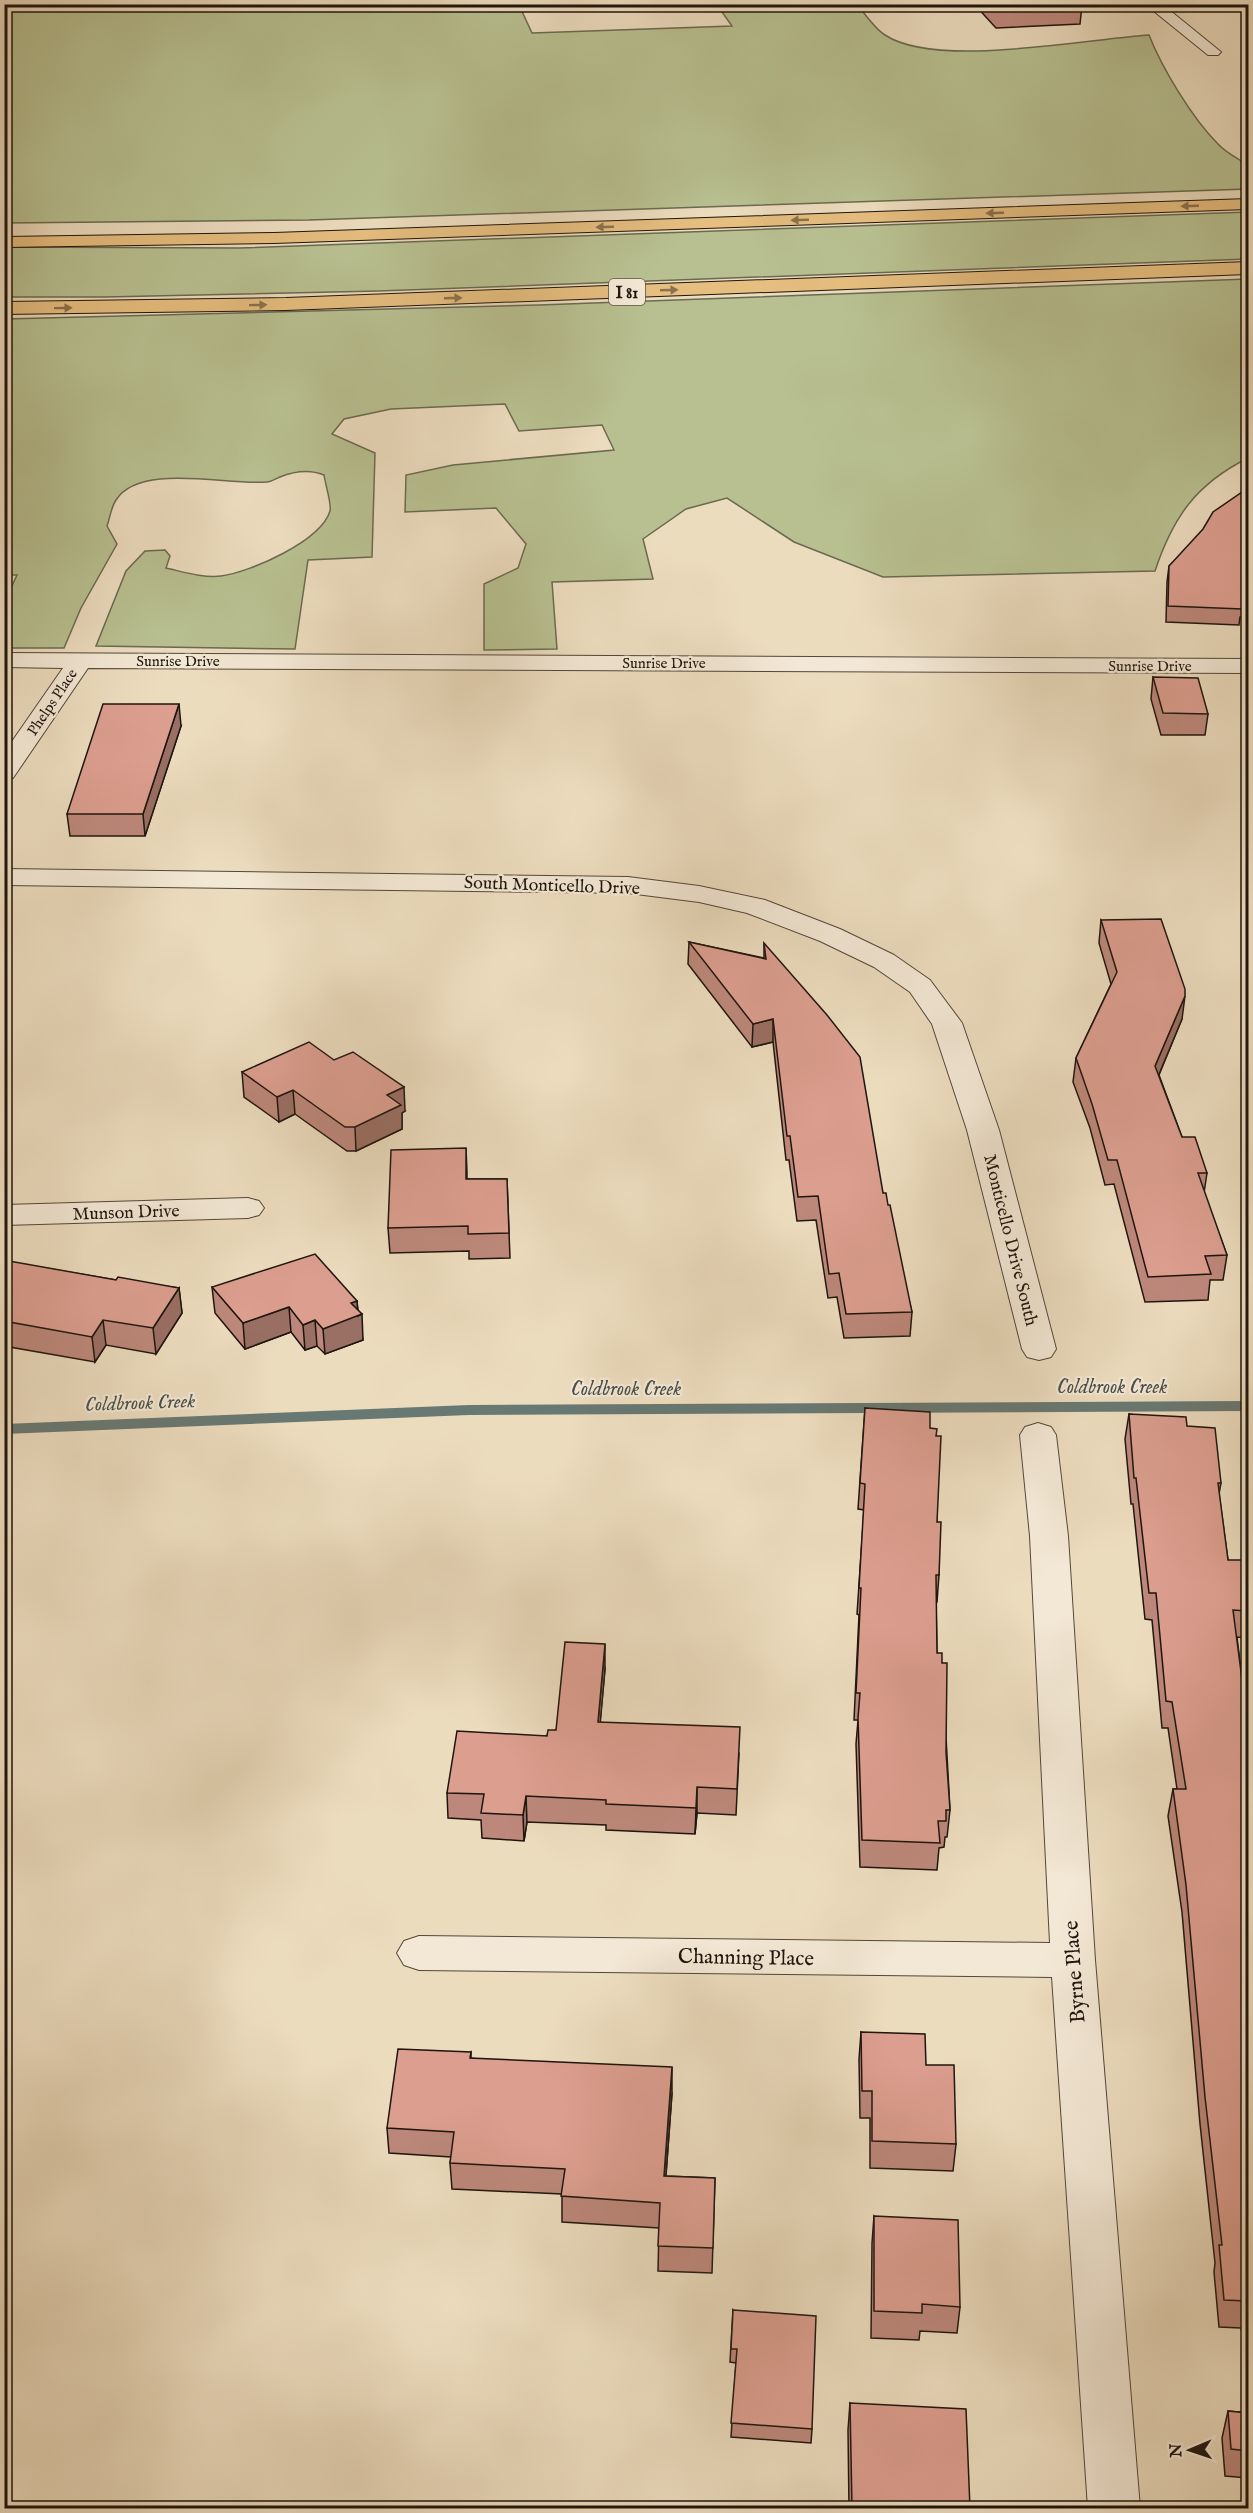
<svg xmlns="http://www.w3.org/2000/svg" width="1253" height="2513" font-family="'IM FELL English',serif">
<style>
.green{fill:#b8c091;stroke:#6b6a50;stroke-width:1.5}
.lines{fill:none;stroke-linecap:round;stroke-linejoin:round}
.stream{fill:#687873;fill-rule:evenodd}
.street-casing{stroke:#52473a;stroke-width:2}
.highway-casing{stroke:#1e150e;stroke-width:2}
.street{fill:#f3e8d5;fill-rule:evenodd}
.highway{fill:#e6be7f;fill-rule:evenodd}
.wall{fill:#bd887b;stroke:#1e150e;stroke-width:1.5}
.shaded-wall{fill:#9a6f64;stroke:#1e150e;stroke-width:1.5}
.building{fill:#dc9e8f;stroke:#1e150e;stroke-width:1.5}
.oneway{fill:#8c724c}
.labels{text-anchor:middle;stroke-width:4.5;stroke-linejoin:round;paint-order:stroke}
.far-street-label{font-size:15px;fill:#1e150e;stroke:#f3e8d5}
.shield{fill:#f3e8d5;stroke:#5e544a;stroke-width:1.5}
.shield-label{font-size:16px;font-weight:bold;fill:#1e150e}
.street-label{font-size:18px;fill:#1e150e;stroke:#f3e8d5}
.water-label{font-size:20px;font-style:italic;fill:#494f49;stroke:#f3e8d5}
.near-street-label{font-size:21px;fill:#1e150e;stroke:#f3e8d5}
</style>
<rect width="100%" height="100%" fill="#ecdcbe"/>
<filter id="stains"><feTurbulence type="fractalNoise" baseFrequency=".00333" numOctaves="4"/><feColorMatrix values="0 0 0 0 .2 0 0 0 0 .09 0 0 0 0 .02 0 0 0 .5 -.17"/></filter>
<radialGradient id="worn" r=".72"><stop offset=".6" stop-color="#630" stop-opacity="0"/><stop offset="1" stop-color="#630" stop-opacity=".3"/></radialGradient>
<g class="green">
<path d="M89,4L397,9L519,5L532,33L732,26L717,5L857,4C865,14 874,28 885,35C936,69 1086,39 1149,35C1162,68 1192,118 1218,144C1226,153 1239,159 1248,165V189L309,220L5,223V5Z"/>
<polygon points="1248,212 1248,259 379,291 105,297 5,297 5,247 239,248"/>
<path d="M1248,279V458C1196,484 1173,517 1155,571L883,577L794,542L727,498L686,509L643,539L653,579L552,582L557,649L484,650V584L518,568L526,544L496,508L405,512L406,475L453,465L614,450L602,425L519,431L505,404L391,409L344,419L332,434L375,453L372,557L308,560L295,649L96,646L126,571L145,551L165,550L170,556L166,568C184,572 203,578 221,576C251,572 321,541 330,511C332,505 325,483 324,475C309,469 295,471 280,477C275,479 271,482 267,482C229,486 140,462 116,500C111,507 110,518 107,526L117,544L81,608L64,648H5V601L17,575H4L5,319L539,305Z"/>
</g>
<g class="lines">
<polygon class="stream" points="1248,1401 1248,1411 469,1415 4,1434 4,1424 469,1405"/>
<defs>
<g id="street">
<polygon points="1145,4 1162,4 1221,52 1218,55 1208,55"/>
<polygon points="4,653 1248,659 1248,673 88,668 13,778 4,781 4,753 63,668 4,667"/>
<polygon points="4,869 628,877 699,886 765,900 840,929 894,955 930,980 962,1023 999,1130 1056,1349 1051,1357 1039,1360 1027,1357 1022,1349 967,1130 932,1024 910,992 874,967 820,941 747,913 699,902 628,893 4,885"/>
<polygon points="248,1198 259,1201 264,1208 259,1215 248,1218 4,1225 4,1205"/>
<polygon points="1038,1423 1051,1427 1056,1435 1068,1536 1095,1960 1140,2508 1088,2508 1052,1977 419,1970 404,1965 397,1953 404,1941 419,1936 1050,1943 1030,1536 1020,1435 1025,1427"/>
</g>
<g id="highway">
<polygon points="1248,199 1248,209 274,243 4,247 4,237 274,233"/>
<polygon points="1248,262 1248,274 286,310 4,314 4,302 286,298"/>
</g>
</defs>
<use href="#street" class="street-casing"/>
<use href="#highway" class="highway-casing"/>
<use href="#street" class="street"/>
<use href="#highway" class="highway"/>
</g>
<g class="wall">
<polygon points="974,4 1081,4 1082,5 1080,24 996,28"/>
<polygon points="1248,488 1248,617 1240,617 1239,625 1166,622 1167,582 1169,566"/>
<polygon points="1153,677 1208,714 1205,735 1161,735 1151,699"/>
<polygon points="181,726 145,836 70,836 67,814"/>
<polygon points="1101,920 1182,1019 1159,1075 1182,1137 1207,1173 1204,1193 1227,1255 1223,1280 1210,1280 1208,1300 1145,1302 1114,1184 1105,1185 1090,1128 1073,1082 1076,1058 1111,984 1099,943"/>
<polygon points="689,942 764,958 764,943 883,1193 912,1312 910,1336 844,1338 837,1297 828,1298 816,1220 797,1221 789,1160 786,1160 773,1042 752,1047 688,964"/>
<polygon points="242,1072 405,1111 402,1113 402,1129 356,1151 347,1151 295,1114 279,1122 244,1097"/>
<polygon points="467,1179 507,1179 510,1258 469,1259 469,1251 390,1253 388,1228"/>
<polygon points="4,1261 116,1280 179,1288 182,1313 156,1354 106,1345 95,1362 4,1346"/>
<polygon points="212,1287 357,1301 358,1310 363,1340 325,1354 317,1346 305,1350 291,1332 245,1349 215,1313"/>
<polygon points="865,1408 930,1428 937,1522 939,1575 937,1602 936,1602 937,1653 942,1663 950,1810 947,1837 945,1837 944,1847 939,1848 937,1870 860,1867 856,1744 858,1720 854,1720 859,1615 857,1614 864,1510 858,1509"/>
<polygon points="1129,1414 1187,1426 1221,1483 1219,1494 1228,1560 1248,1593 1248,1626 1246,1638 1237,1637 1248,1726 1248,2360 1241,2328 1219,2327 1214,2272 1215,2263 1200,2124 1182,1912 1168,1816 1173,1789 1177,1789 1168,1728 1162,1728 1152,1620 1145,1619 1133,1504 1131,1504 1125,1439"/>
<polygon points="605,1669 600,1722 739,1753 736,1815 697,1813 695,1834 606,1830 606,1825 527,1822 524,1841 482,1838 481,1820 448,1818 447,1793 556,1730"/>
<polygon points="861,2032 926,2065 956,2144 953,2171 870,2168 870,2118 860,2118 859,2059"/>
<polygon points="471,2052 471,2058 672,2093 666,2176 715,2178 712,2273 658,2271 659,2228 562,2222 562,2194 452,2189 450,2163 451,2157 389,2153 387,2128"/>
<polygon points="874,2216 960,2307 957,2333 920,2331 919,2340 871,2338 872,2243"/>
<polygon points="733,2310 812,2429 811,2443 731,2437 736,2363 730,2362"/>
<polygon points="850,2403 970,2508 849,2508 848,2430"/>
<polygon points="1228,2411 1248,2413 1248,2478 1225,2476 1222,2438"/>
</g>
<g class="shaded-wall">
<polygon points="179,704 181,726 145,836 143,814"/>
<polygon points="1185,996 1182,1019 1152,1091 1155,1066"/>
<polygon points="773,1019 773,1042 752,1047 753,1024"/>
<polygon points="404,1087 405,1111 402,1113 402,1129 356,1151 355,1127 387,1095"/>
<polygon points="293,1090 295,1114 279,1122 277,1097"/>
<polygon points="466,1148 467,1172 467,1204 466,1179"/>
<polygon points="179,1288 182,1313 156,1354 153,1328"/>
<polygon points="357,1301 358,1316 362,1314 363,1340 325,1354 323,1329 351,1303"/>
<polygon points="289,1307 291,1332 245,1349 243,1323"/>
<polygon points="103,1320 106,1345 95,1362 92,1337"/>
<polygon points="315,1320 317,1346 305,1350 303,1325"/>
<polygon points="605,1644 605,1669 598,1748 598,1722"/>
<polygon points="697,1787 697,1813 695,1834 696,1808"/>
<polygon points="526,1796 527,1822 524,1841 523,1815"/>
<polygon points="672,2067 672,2093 664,2201 664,2176"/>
</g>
<g class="building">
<polygon points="993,4 1081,4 1082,5 997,9"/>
<polygon points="1248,488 1248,601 1242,601 1242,609 1168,606 1169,566 1203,529 1213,512"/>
<polygon points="1153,677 1198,678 1208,714 1163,713"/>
<polygon points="103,704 179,704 143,814 67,814"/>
<polygon points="1161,919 1185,989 1185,996 1155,1066 1182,1137 1195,1137 1207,1173 1198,1173 1227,1255 1205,1256 1211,1274 1148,1277 1117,1160 1108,1160 1092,1104 1076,1058 1117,972 1101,920"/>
<polygon points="689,942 766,959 764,943 827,1015 860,1057 883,1193 886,1193 888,1205 890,1205 912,1312 846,1314 839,1273 829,1274 818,1196 798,1197 790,1136 787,1136 773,1019 753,1024"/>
<polygon points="309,1042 334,1060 353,1052 404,1087 387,1095 401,1105 355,1127 345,1127 293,1090 277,1097 242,1072"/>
<polygon points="466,1148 466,1179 507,1179 509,1233 468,1234 468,1226 388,1228 391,1150"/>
<polygon points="315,1254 357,1301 351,1303 362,1314 323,1329 315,1320 303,1325 289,1307 243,1323 212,1287"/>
<polygon points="4,1261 9,1261 116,1280 118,1277 179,1288 153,1328 103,1320 92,1337 4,1321"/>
<polygon points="865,1408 930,1412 930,1428 937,1429 936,1436 941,1436 937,1522 941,1522 939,1575 936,1575 937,1653 942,1653 942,1663 947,1663 946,1752 950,1810 946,1810 946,1821 938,1821 940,1843 862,1840 858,1718 860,1693 856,1693 861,1588 859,1588 865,1484 860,1483"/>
<polygon points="1129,1414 1186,1417 1187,1426 1215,1428 1221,1483 1218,1483 1228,1560 1244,1560 1248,1593 1248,1611 1233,1610 1248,1726 1248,2308 1247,2301 1224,2300 1219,2245 1222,2245 1205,2097 1186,1885 1173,1789 1186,1789 1172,1702 1166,1701 1156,1593 1149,1593 1136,1478 1134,1478"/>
<polygon points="565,1642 605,1644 598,1722 740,1727 737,1789 697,1787 696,1808 606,1804 606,1800 526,1796 523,1815 481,1813 484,1794 447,1793 457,1731 547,1736 548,1730 556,1730"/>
<polygon points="861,2032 925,2034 926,2065 954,2065 956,2144 872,2141 872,2091 862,2091"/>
<polygon points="398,2049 471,2052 470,2058 672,2067 664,2176 715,2178 713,2248 658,2246 660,2203 561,2196 565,2169 450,2163 454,2132 387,2128"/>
<polygon points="874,2216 958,2220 960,2307 922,2304 922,2313 874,2311"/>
<polygon points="733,2310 816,2316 812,2429 731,2423 737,2349 731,2349"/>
<polygon points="850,2403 966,2409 970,2508 852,2508"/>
<polygon points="1228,2411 1248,2413 1248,2451 1231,2449"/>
</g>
<defs><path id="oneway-solid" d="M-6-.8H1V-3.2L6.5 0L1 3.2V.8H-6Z" transform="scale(1.5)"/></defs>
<g class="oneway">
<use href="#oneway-solid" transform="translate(1190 206) rotate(178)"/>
<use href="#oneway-solid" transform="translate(995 213) rotate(178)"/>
<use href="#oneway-solid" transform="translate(800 220) rotate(178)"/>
<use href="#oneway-solid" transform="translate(605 227) rotate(178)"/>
<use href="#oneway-solid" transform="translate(669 290) rotate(-2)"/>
<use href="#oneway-solid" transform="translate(453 298) rotate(-2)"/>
<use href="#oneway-solid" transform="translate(258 305) rotate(-1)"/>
<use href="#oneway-solid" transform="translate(63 308) rotate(-1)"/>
</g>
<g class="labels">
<g class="far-street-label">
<text x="178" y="666">Sunrise Drive</text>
<text x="664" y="668">Sunrise Drive</text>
<text x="1150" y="671">Sunrise Drive</text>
<text transform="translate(52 702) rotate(-56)" y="5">Phelps Place</text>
</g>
<rect class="shield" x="609" y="279" width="36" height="26" rx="4.5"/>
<g class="shield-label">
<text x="627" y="298">I 81</text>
</g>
<g class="street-label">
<text transform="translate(552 885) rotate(2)" y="6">South Monticello Drive</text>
<text transform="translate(126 1212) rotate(-2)" y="6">Munson Drive</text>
<text transform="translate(1011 1240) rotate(76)" y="6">Monticello Drive South</text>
</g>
<g class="water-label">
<text x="1112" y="1393">Coldbrook Creek</text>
<text x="626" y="1395">Coldbrook Creek</text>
<text transform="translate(140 1402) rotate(-2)" y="7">Coldbrook Creek</text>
</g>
<g class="near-street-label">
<text transform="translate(746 1957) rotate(1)" y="7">Channing Place</text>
<text transform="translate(1074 1972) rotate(-94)" y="7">Byrne Place</text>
</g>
</g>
<rect width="1253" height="2513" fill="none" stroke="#ecdcbe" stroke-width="24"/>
<rect x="6" y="6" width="1241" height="2501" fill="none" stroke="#1e150e" stroke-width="3"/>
<rect x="12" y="12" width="1229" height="2489" fill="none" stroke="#1e150e" stroke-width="1.5"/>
<g transform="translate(1190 2450) rotate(268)" stroke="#f3e8d5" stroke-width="4.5" paint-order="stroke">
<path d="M0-4.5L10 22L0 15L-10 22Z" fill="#1e150e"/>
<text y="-9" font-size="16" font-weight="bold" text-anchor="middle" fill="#1e150e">N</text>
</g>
<rect width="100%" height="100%" filter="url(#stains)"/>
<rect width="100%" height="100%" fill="url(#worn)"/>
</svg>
